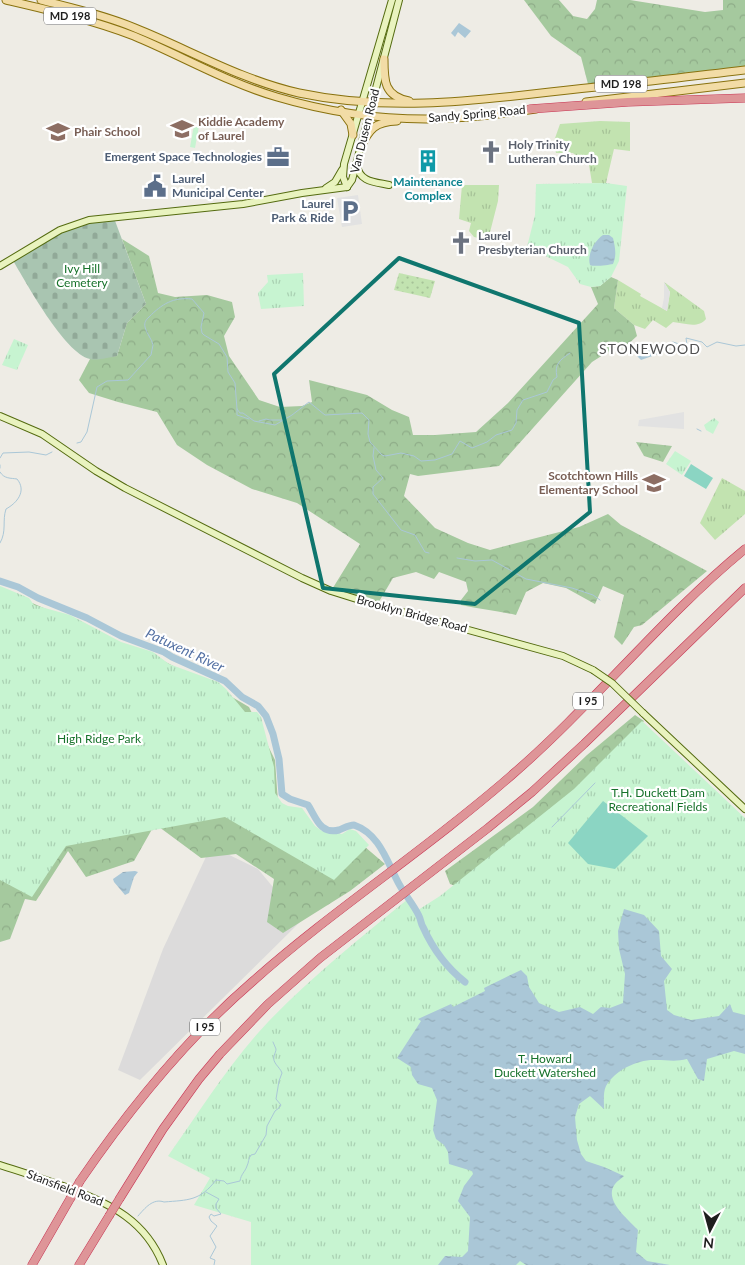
<svg xmlns="http://www.w3.org/2000/svg" width="745" height="1265" font-family="Lato,sans-serif">
<style>
.residential{fill:#dcdbdb}
.grass{fill:url(#grass-tufts)}
.forest{fill:url(#forest-crowns)}
.cemetery{fill:url(#cemetery-stones)}
.park{fill:url(#park-tufts)}
.garden{fill:url(#garden-dots)}
.pitch{fill:#8bd5c3}
.parking{fill:#e2e2e2}
.water{fill:url(#water-ripples)}
.lines{fill:none;stroke-linecap:round;stroke-linejoin:round}
.stream{stroke:#aac7d7;stroke-width:1}
.river{stroke:#aac7d7;stroke-width:7}
.secondary-casing{stroke:#546b10;stroke-width:8}
.primary-casing{stroke:#89720f;stroke-width:9}
.highway-casing{stroke:#c83654;stroke-width:9}
.secondary{stroke:#e9f3bf;stroke-width:6}
.primary{stroke:#f2dca6;stroke-width:7}
.highway{stroke:#de9598;stroke-width:8}
.secondary-bridge-casing{stroke:#546b10;stroke-width:8;stroke-linecap:butt}
.highway-bridge-casing{stroke:#c83654;stroke-width:9;stroke-linecap:butt}
.secondary-bridge{stroke:#e9f3bf;stroke-width:6}
.highway-bridge{stroke:#de9598;stroke-width:8}
.marked{fill:none;stroke:#0f766e;stroke-width:4;stroke-linejoin:round}
.labels{text-anchor:middle;stroke-width:4.5;stroke-linejoin:round;paint-order:stroke}
.shield{fill:#fff;stroke:#626262;stroke-width:1}
.shield-label{font-size:11px;font-weight:bold;fill:#1e1e1e}
.street-label{font-size:12px;fill:#1e1e1e;stroke:#fff}
.education-label{font-size:12px;font-weight:bold;fill:#785e54;stroke:#fff;text-anchor:start}
.worship-label{font-size:12px;font-weight:bold;fill:#5b616d;stroke:#fff;text-anchor:start}
.service-label{font-size:12px;font-weight:bold;fill:#4e5e75;stroke:#fff;text-anchor:end}
.culture-label{font-size:12px;font-weight:bold;fill:#0d838f;stroke:#fff}
.park-label{font-size:12px;fill:#17722b;stroke:#fff}
.neighbourhood-label{font-size:14px;letter-spacing:1px;fill:#515151;stroke:#fff}
.water-label{font-size:14px;font-style:italic;fill:#5471a4;stroke:#fff}
</style>
<defs>
<pattern id="grass-tufts" width="24" height="20" patternUnits="userSpaceOnUse" patternTransform="scale(1.25)"><rect width="24" height="20" fill="#c2e3b0"/><path d="M3 7l-1-3M5 7V3M7 7l1-3M15 17l-1-3M17 17v-4M19 17l1-3" fill="none" stroke="#a6c297"/></pattern>
<pattern id="forest-crowns" width="20" height="18" patternUnits="userSpaceOnUse" patternTransform="scale(1.25)"><rect width="20" height="18" fill="#a5c99e"/><path d="M2 6a3 3 0 1 1 6 0M12 15a3 3 0 1 1 6 0" fill="none" stroke="#8eac88"/></pattern>
<pattern id="cemetery-stones" width="16" height="16" patternUnits="userSpaceOnUse" patternTransform="scale(1.25)"><rect width="16" height="16" fill="#a9c5b1"/><path d="M2 7V4a2 2 0 0 1 4 0v3zM10 15v-3a2 2 0 0 1 4 0v3z" fill="#91a998"/></pattern>
<pattern id="park-tufts" width="24" height="20" patternUnits="userSpaceOnUse" patternTransform="scale(1.25)"><rect width="24" height="20" fill="#c7f4d1"/><path d="M3 7l-1-3M5 7V3M7 7l1-3M15 17l-1-3M17 17v-4M19 17l1-3" fill="none" stroke="#aad1b3"/></pattern>
<pattern id="garden-dots" width="8" height="8" patternUnits="userSpaceOnUse" patternTransform="scale(1.25)"><rect width="8" height="8" fill="#c2e3b0"/><path d="M2 2h.1M6 6h.1" fill="none" stroke="#a6c297" stroke-width="1.8" stroke-linecap="round"/></pattern>
<pattern id="water-ripples" width="26" height="14" patternUnits="userSpaceOnUse" patternTransform="scale(1.25)"><rect width="26" height="14" fill="#aac7d7"/><path d="M2 4q2-2 4 0t4 0M15 11q2-2 4 0t4 0" fill="none" stroke="#92aab8"/></pattern>
</defs>
<rect width="100%" height="100%" fill="#eeece5"/>
<polygon class="residential" points="211,846 258,869 301,921 140,1080 118,1070 163,949"/>
<g class="grass">
<polygon points="600,121 630,122 630,151 614,149 606,183 592,183 588,159 577,157 573,153 556,153 554,141 560,124"/>
<polygon points="462,185 499,185 498,201 488,240 474,237 469,231 471,223 459,219"/>
<path d="M618,280L641,294L640,296L667,311L670,292L664,282L704,311L706,319C698,329 684,323 673,322L666,328L653,320L645,329L634,325L614,308Z"/>
<polygon points="722,478 745,491 745,514 715,540 700,523"/>
</g>
<g class="forest">
<polygon points="524,0 559,0 573,16 587,19 595,9 597,0 630,0 705,12 723,10 723,0 745,0 745,70 589,88 581,57 551,36"/>
<path d="M122,239L149,256L158,293L175,297L207,295L232,302L235,317L224,336L229,356L259,400L280,407L302,406L312,402L309,380L367,395L392,410L409,417L413,435H435L476,432L508,403L598,304L591,287L600,286L611,277L618,280L614,308L634,325L637,336L625,347L614,348L592,362L499,466L418,476L410,474L404,496L435,528L468,543L490,550L579,527L608,514L621,525L707,571L642,625L634,627L622,645L614,637L624,595L603,586L595,604L566,588L543,583L526,592L516,615C498,611 480,609 461,605V600L468,591L466,582L439,572L434,579L416,572L393,578L377,605L331,591L360,544L297,503L252,489L207,465L177,445L157,412L118,402L89,393L79,380L90,359L117,356L127,323L146,304Z"/>
<polygon points="636,442 672,446 663,462 644,456"/>
<polygon points="0,589 69,619 138,653 154,656 220,690 249,707 275,760 278,803 333,840 351,835 385,864 350,891 283,933 267,922 274,879 236,854 201,858 155,824 134,861 86,877 68,851 36,901 25,899 10,939 0,942"/>
<polygon points="635,715 644,721 573,798 461,888 450,884 445,871 533,807 587,755"/>
</g>
<path class="cemetery" d="M114,218L146,304L127,323L117,356C109,357 98,361 90,359C64,353 26,282 12,259L37,244L84,221Z"/>
<g class="park">
<polygon points="194,125 199,126 195,148 190,147"/>
<polygon points="606,183 627,186 619,261 611,277 600,286 591,287 580,284 568,267 527,247 535,215 536,184"/>
<polygon points="303,273 304,306 261,309 258,293 268,282 267,275"/>
<polygon points="14,339 28,345 17,370 2,365"/>
<polygon points="714,418 719,422 713,434 706,430 704,425"/>
<polygon points="675,451 691,461 682,475 666,464"/>
<polygon points="0,586 29,598 34,605 70,615 121,642 153,652 169,664 218,682 226,689 245,712 257,712 261,717 274,767 275,793 282,803 288,806 302,808 315,826 322,831 342,834 350,829 356,831 369,845 334,880 225,817 66,846 32,897 0,880"/>
<path d="M642,721L745,818V1265H251V1222L194,1205L210,1178L168,1156C200,1111 230,1062 268,1022C310,978 361,937 408,899L418,910L440,896L574,789Z"/>
</g>
<polygon class="garden" points="399,273 435,281 430,298 394,290"/>
<g class="pitch">
<polygon points="691,464 713,478 706,489 684,476"/>
<polygon points="603,801 648,836 615,869 588,864 568,843"/>
</g>
<g class="parking">
<polygon points="358,195 362,224 342,227 337,198"/>
<polygon points="664,282 670,292 667,311 662,308 664,298"/>
<polygon points="684,412 684,429 638,426 639,420"/>
</g>
<g class="water">
<polygon points="459,23 471,31 465,38 458,32 455,37 451,33"/>
<path d="M603,235H609L613,238C615,247 617,255 613,264C608,265 594,267 590,265C587,255 594,241 603,235Z"/>
<polygon points="642,346 663,350 662,355 658,354 641,360 637,356"/>
<polygon points="135,871 138,872 134,877 129,893 125,895 114,882 113,879 123,872"/>
<path d="M624,909L644,915L659,931L661,956L672,969L664,981L667,1010L674,1015L691,1020L719,1016L730,1004L733,1012L745,1015V1054L734,1051L707,1059L704,1081L698,1079L687,1059C676,1062 667,1060 656,1060C638,1059 615,1070 606,1086C603,1092 604,1102 604,1109L590,1096L579,1104L575,1117L577,1140L581,1154L586,1161L604,1167L624,1176C622,1178 617,1181 615,1184C603,1200 628,1219 638,1230L636,1252L647,1261L670,1265H526L520,1261L516,1265H438L445,1256L462,1257L468,1251L470,1217L458,1201L464,1186L473,1174L472,1171L449,1164L448,1152L444,1145L436,1139L433,1130L437,1100L432,1088L418,1084L412,1075L411,1067L397,1058L421,1021L418,1019L451,1004L453,1007L485,991L484,988L521,970L527,976L529,987L539,1003L559,1012L580,1007L593,1014L601,1007L610,1008L623,1003L625,974L619,949L618,931Z"/>
</g>
<g class="lines">
<g class="stream">
<polyline points="673,342 685,346 687,345 686,338 702,342 707,347 717,342 736,346 745,345"/>
<polyline points="237,409 237,415 249,419"/>
<polyline points="259,421 266,419 270,420 282,420"/>
<polyline points="697,429 701,431"/>
<path d="M77,443L81,442L87,432L97,387L107,381L128,380L151,355L153,345C152,339 146,333 145,327C144,322 146,320 149,317C162,304 173,297 192,299L204,313L201,327L202,333L204,335L219,344L227,357L228,372L235,383L237,409L240,413H243L254,421L275,425L292,415L309,402L325,415L362,413L369,420L368,434L370,442L382,455L385,456L401,453L414,456L421,461L435,460L452,454L460,441L472,448L487,442L496,435L512,430L516,423L517,410L523,400L547,392L553,380L557,377C554,364 560,360 570,353"/>
<polyline points="374,448 373,456 376,470 383,478 373,487 373,494 401,530 415,535 425,552 429,553"/>
<polyline points="0,458 3,453 29,452 46,455 52,452"/>
<polyline points="0,465 0,468"/>
<path d="M0,472C4,479 11,478 17,479C27,491 17,503 6,509C2,521 7,531 0,543"/>
<polyline points="457,558 475,561 492,560 526,579 572,588 593,595 600,600"/>
<polyline points="552,827 595,783"/>
<polyline points="206,1192 219,1199 216,1204 216,1208 221,1214 214,1216 211,1214 209,1217 211,1221 217,1226 210,1236 216,1247 210,1258 215,1260 214,1265"/>
<path d="M138,1216C145,1208 153,1198 164,1202C188,1200 200,1201 216,1180L224,1181L227,1184L240,1181C241,1174 245,1172 247,1166C249,1162 248,1159 251,1155L255,1154L266,1135L267,1126L275,1111L279,1108L281,1105L276,1099L279,1081L282,1073C280,1067 272,1063 274,1056C275,1053 276,1051 276,1049L273,1042"/>
</g>
<path class="river" d="M0,581L18,587L38,598L87,618L121,636L164,652L172,657L225,681L242,697L258,706L266,716L273,734L279,759L282,794L290,799L308,805C316,817 320,835 339,830C344,828 349,825 354,825C380,834 387,862 399,884C405,895 414,905 419,916C421,920 421,924 423,927C432,947 447,968 465,982"/>
<defs>
<g id="secondary">
<path d="M357,165C359,182 375,182 389,185"/>
<polyline points="347,187 352,180 399,0"/>
<polyline points="347,187 343,177 344,164 392,0"/>
<polyline points="326,188 335,182 342,170"/>
<polyline points="0,266 60,230 89,220 243,204 302,193 347,187"/>
<polyline points="0,416 42,434 96,471 125,488 302,578 331,591 366,602 563,656 593,670"/>
<polyline points="643,713 745,809"/>
<path d="M0,1165C23,1172 46,1180 69,1188C111,1204 146,1221 163,1265"/>
</g>
<g id="primary">
<path d="M6,0C49,10 93,20 134,36C182,56 226,82 277,97C324,111 377,119 426,119C463,119 500,114 536,109"/>
<path d="M41,0C72,8 104,15 135,28C190,50 239,79 299,93C384,111 465,102 550,92C615,85 680,78 745,70"/>
<path d="M384,59C384,81 384,96 409,101"/>
<polyline points="586,102 745,83"/>
<polyline points="341,110 351,124 353,135"/>
<path d="M360,148C370,128 375,122 397,121"/>
</g>
<g id="highway">
<polyline points="530,109 628,102 745,98"/>
<path d="M80,1181C130,1108 185,1040 252,982C335,908 429,848 513,774C594,704 661,618 745,549"/>
<polyline points="120,1198 163,1129 199,1079 220,1054 268,1004 320,958 488,828 532,792 584,744 745,588"/>
<polyline points="32,1265 70,1199"/>
<polyline points="79,1265 109,1216"/>
</g>
</defs>
<use href="#secondary" class="secondary-casing"/>
<use href="#primary" class="primary-casing"/>
<use href="#highway" class="highway-casing"/>
<use href="#secondary" class="secondary"/>
<use href="#primary" class="primary"/>
<use href="#highway" class="highway"/>
<defs>
<polyline id="secondary-bridge" points="593,670 612,683 643,713"/>
<g id="highway-bridge">
<polyline points="70,1199 80,1181"/>
<polyline points="109,1216 120,1198"/>
</g>
</defs>
<use href="#secondary-bridge" class="secondary-bridge-casing"/>
<use href="#highway-bridge" class="highway-bridge-casing"/>
<use href="#secondary-bridge" class="secondary-bridge"/>
<use href="#highway-bridge" class="highway-bridge"/>
</g>
<path class="marked" d="M399,258L579,323L590,512L475,604L323,588L274,374Z"/>
<defs>
<symbol id="school-bare" viewBox="-9 -9 18 18"><path d="M0-5L7-2L0 1L-7-2ZM-4 1L0 2.5L4 1V4Q0 6-4 4Z" fill="#8d6e63" stroke="#fff" stroke-width="2.5" paint-order="stroke"/></symbol>
<symbol id="church-bare" viewBox="-9 -9 18 18"><path d="M-1.2-6h2.4v3.5h3.3v2.4h-3.3V6h-2.4V-.1h-3.3v-2.4h3.3Z" fill="#6b7280" stroke="#fff" stroke-width="2.5" paint-order="stroke"/></symbol>
<symbol id="office-bare" viewBox="-9 -9 18 18"><path d="M-6-3h4V-5.5h4V-3h4V5H-6ZM-1-4.5V-3h2v-1.5ZM-6 0V1H6V0Z" fill="#5c6f8a" stroke="#fff" stroke-width="2.5" paint-order="stroke"/></symbol>
<symbol id="building-bare" viewBox="-9 -9 18 18"><path d="M-4-6H4V6H1V3H-1V6H-4ZM-2.5-4.3h1.7v1.8h-1.7ZM.8-4.3h1.7v1.8H.8ZM-2.5-1h1.7V.8h-1.7ZM.8-1h1.7V.8H.8Z" fill="#0f9aa8" stroke="#fff" stroke-width="2.5" paint-order="stroke"/></symbol>
<symbol id="civic-bare" viewBox="-9 -9 18 18"><path d="M-.6-6.5H3V-4.5H.6V-3L4-1V1h2V6H-6V1h2V-1L-.6-3ZM-1.2 2.5V6h2.4V2.5Z" fill="#5c6f8a" stroke="#fff" stroke-width="2.5" paint-order="stroke"/></symbol>
<symbol id="parking-bare" viewBox="-9 -9 18 18"><path d="M-3.5-5.5H1a3.5 3.5 0 0 1 0 7H-1V5.5H-3.5ZM-1-3.4V-.6H.8a1.4 1.4 0 0 0 0-2.8Z" fill="#5c6f8a" stroke="#fff" stroke-width="2.5" paint-order="stroke"/></symbol>
</defs>
<g fill-rule="evenodd">
<use href="#school-bare" x="166" y="113" width="32" height="32"/>
<use href="#school-bare" x="42" y="116" width="32" height="32"/>
<use href="#church-bare" x="475" y="136" width="32" height="32"/>
<use href="#office-bare" x="262" y="141" width="32" height="32"/>
<use href="#building-bare" x="412" y="145" width="32" height="32"/>
<use href="#civic-bare" x="139" y="170" width="32" height="32"/>
<use href="#parking-bare" x="334" y="195" width="32" height="32"/>
<use href="#church-bare" x="445" y="227" width="32" height="32"/>
<use href="#school-bare" x="638" y="467" width="32" height="32"/>
</g>
<g class="labels">
<g class="shield">
<rect x="44" y="7.5" width="52" height="17" rx="4"/>
<rect x="595" y="75.5" width="52" height="17" rx="4"/>
<rect x="573" y="692.5" width="30" height="17" rx="4"/>
<rect x="190" y="1018.5" width="30" height="17" rx="4"/>
</g>
<g class="shield-label">
<text x="70" y="20">MD 198</text>
<text x="621" y="88">MD 198</text>
<text x="588" y="705">I 95</text>
<text x="205" y="1031">I 95</text>
</g>
<g class="street-label">
<text transform="translate(477 114) rotate(-5)" y="4">Sandy Spring Road</text>
<text transform="translate(365 131) rotate(-76)" y="4">Van Dusen Road</text>
<text transform="translate(412 614) rotate(15)" y="4">Brooklyn Bridge Road</text>
<text transform="translate(65 1188) rotate(21)" y="4">Stansfield Road</text>
</g>
<g class="education-label">
<text x="198" y="126">Kiddie Academy<tspan x="198" dy="14">of Laurel</tspan></text>
<text x="74" y="136">Phair School</text>
<text x="638" y="480" text-anchor="end">Scotchtown Hills<tspan x="638" dy="14">Elementary School</tspan></text>
</g>
<g class="worship-label">
<text x="508" y="149">Holy Trinity<tspan x="508" dy="14">Lutheran Church</tspan></text>
<text x="478" y="240">Laurel<tspan x="478" dy="14">Presbyterian Church</tspan></text>
</g>
<g class="service-label">
<text x="262" y="161">Emergent Space Technologies</text>
<text x="172" y="183" text-anchor="start">Laurel<tspan x="172" dy="14">Municipal Center</tspan></text>
<text x="334" y="208">Laurel<tspan x="334" dy="14">Park &amp; Ride</tspan></text>
</g>
<g class="culture-label">
<text x="428" y="186">Maintenance<tspan x="428" dy="14">Complex</tspan></text>
</g>
<g class="park-label">
<text x="82" y="273">Ivy Hill<tspan x="82" dy="14">Cemetery</tspan></text>
<text x="99" y="743">High Ridge Park</text>
<text x="658" y="797">T.H. Duckett Dam<tspan x="658" dy="14">Recreational Fields</tspan></text>
<text x="545" y="1063">T. Howard<tspan x="545" dy="14">Duckett Watershed</tspan></text>
</g>
<g class="neighbourhood-label">
<text x="650" y="354">STONEWOOD</text>
</g>
<g class="water-label">
<text transform="translate(185 650) rotate(25)" y="5">Patuxent River</text>
</g>
</g>
<g transform="translate(710 1230) rotate(186)" stroke="#ffffff" stroke-width="4" paint-order="stroke">
<path d="M0-4L9 19L0 12L-9 19Z" fill="#1e1e1e"/>
<text y="-8" font-size="14" font-weight="bold" text-anchor="middle" fill="#1e1e1e">N</text>
</g>
</svg>
